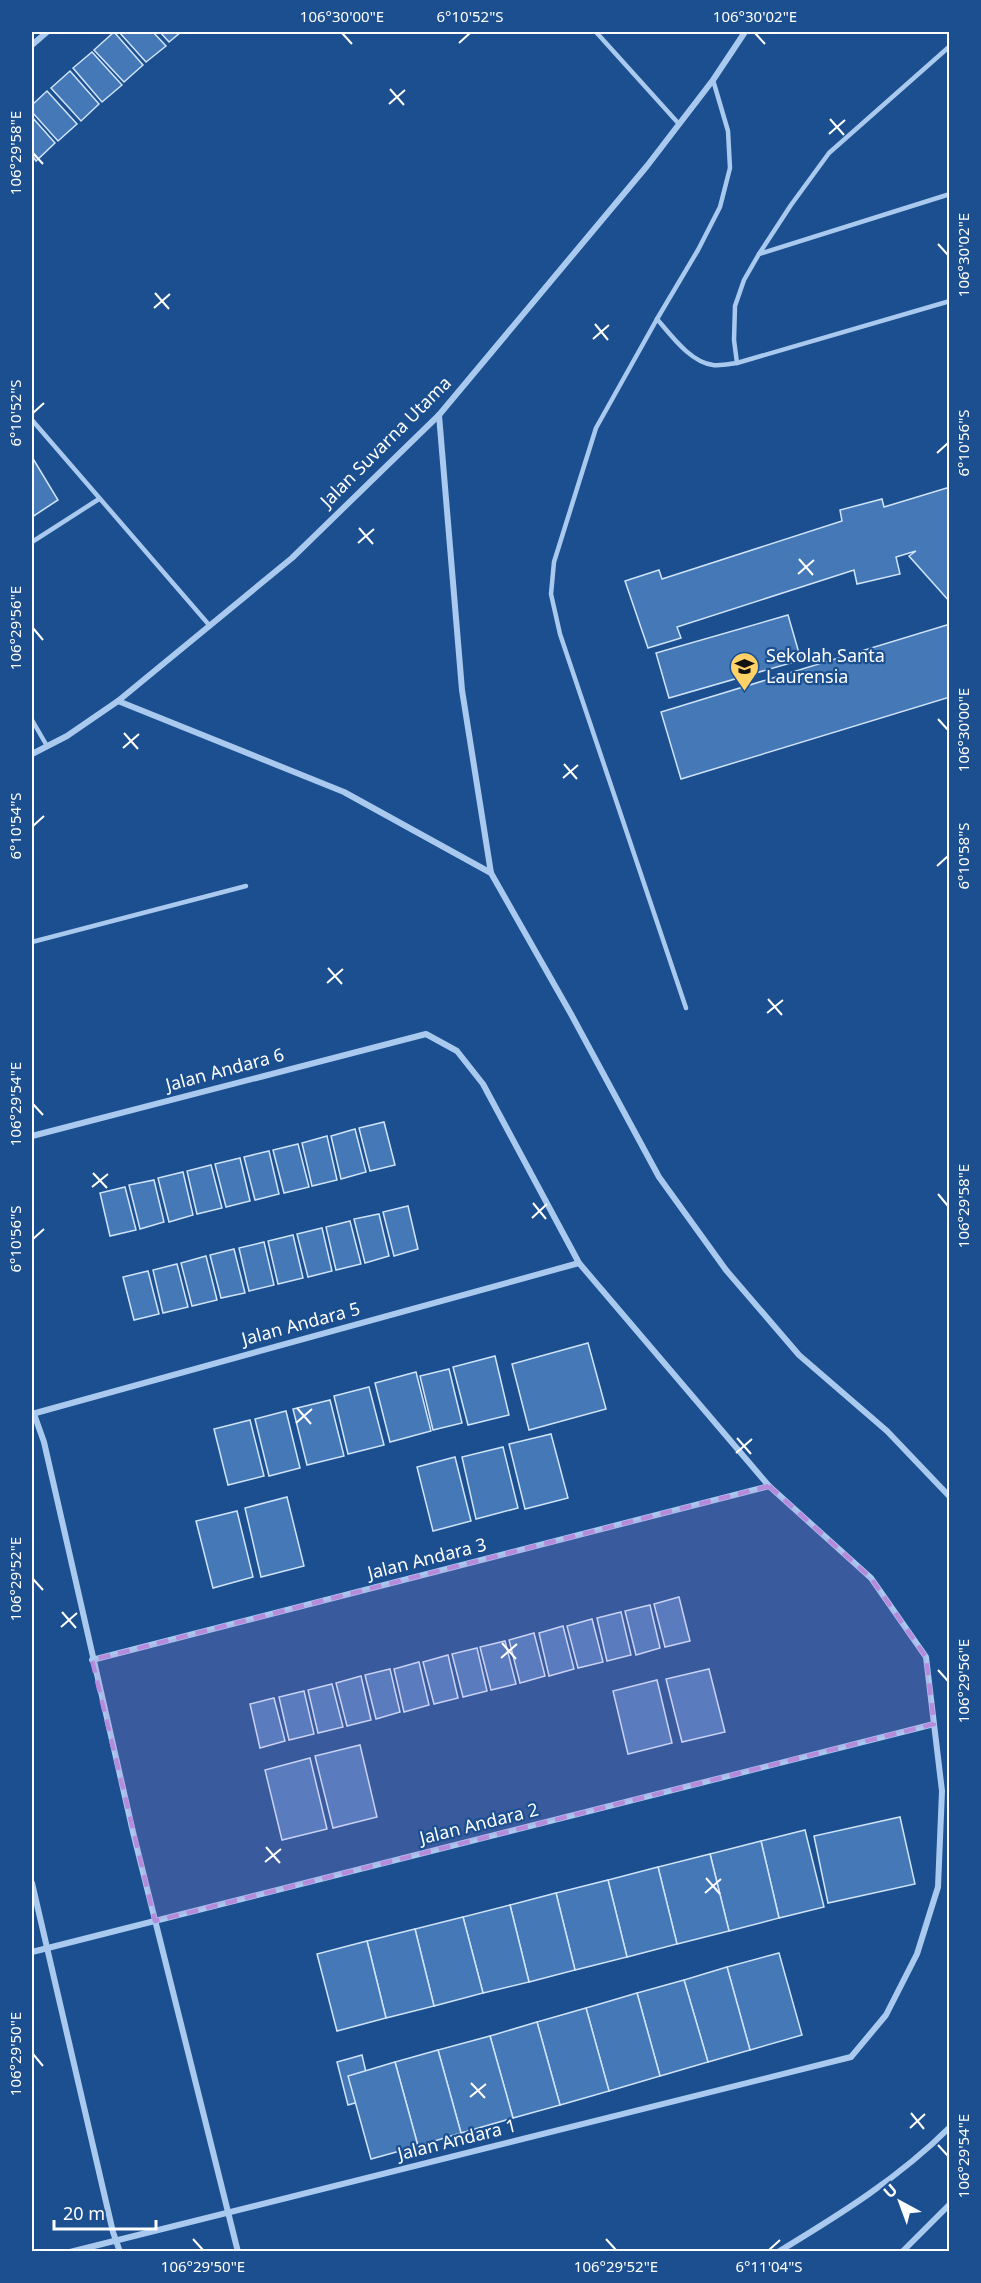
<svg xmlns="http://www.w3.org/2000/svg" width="981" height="2283" font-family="'Noto Sans',sans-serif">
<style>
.building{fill:#4478b7;stroke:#cfe3fa;stroke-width:1.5}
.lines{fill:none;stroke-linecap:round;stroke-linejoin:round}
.service{stroke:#a9c9ee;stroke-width:4.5}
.minor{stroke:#a9c9ee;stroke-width:6}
.marked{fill:#b68bdc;fill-opacity:0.2;stroke:#b68bdc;stroke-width:4.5;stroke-dasharray:12 8;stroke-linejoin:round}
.ticks{fill:none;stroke:#fff;stroke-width:2}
.labels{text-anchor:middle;stroke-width:4.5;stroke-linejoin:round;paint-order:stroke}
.street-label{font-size:18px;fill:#fff;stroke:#1b4f8f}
.poi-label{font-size:18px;fill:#fff;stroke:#1b4f8f;text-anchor:start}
.neatline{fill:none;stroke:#fff;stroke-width:2}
.ticks-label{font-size:15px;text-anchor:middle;fill:#fff}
</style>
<rect width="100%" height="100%" fill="#1b4f8f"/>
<g class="building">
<polygon points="114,32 143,65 124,82 94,50"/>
<polygon points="119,32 153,32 166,46 146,62"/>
<polygon points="160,32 181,32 169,42"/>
<polygon points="92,52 122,85 102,102 73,68"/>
<polygon points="70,71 99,104 81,121 51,88"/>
<polygon points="47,91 77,124 58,141 32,112 32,105"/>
<polygon points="32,117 55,143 36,161 32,155"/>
<polygon points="32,457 58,500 32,517"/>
<polygon points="950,487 950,602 909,556 916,551 896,557 900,574 857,584 854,570 677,627 681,638 648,648 625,581 659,570 662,579 842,521 840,510 882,499 884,507"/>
<polygon points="788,615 801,660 669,698 656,653"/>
<polygon points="950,624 950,697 681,779 661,712"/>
<polygon points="384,1122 395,1165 370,1171 359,1128"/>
<polygon points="355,1129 366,1172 341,1179 331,1136"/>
<polygon points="327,1136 337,1180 312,1186 302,1143"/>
<polygon points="298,1144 309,1187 284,1193 273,1150"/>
<polygon points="269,1151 279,1194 255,1200 244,1157"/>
<polygon points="240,1158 250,1201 226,1207 215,1164"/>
<polygon points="211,1165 222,1208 197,1214 187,1171"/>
<polygon points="183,1172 193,1215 169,1222 158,1178"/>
<polygon points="154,1180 164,1222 140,1229 129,1185"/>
<polygon points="125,1187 136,1230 110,1236 100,1193"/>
<polygon points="408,1206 418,1249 394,1256 383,1212"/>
<polygon points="379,1214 389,1256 365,1263 354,1219"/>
<polygon points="350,1221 361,1264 336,1270 326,1227"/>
<polygon points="322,1228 332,1271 308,1277 297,1234"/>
<polygon points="293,1235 303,1278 278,1284 268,1241"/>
<polygon points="264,1242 274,1285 249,1291 239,1248"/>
<polygon points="234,1249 245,1293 221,1298 210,1255"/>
<polygon points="206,1256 217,1300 192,1306 181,1263"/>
<polygon points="177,1264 188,1307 163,1313 153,1270"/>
<polygon points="148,1271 159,1314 134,1320 123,1277"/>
<polygon points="588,1343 606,1409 529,1430 512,1364"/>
<polygon points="495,1356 509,1415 468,1425 453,1367"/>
<polygon points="449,1369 462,1423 433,1430 420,1376"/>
<polygon points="416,1372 431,1431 390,1442 375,1383"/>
<polygon points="369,1387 384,1445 348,1454 334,1396"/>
<polygon points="330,1400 344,1456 307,1465 293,1409"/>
<polygon points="286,1411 300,1468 269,1476 255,1419"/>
<polygon points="250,1420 264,1476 228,1485 214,1429"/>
<polygon points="551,1434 568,1498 525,1509 509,1444"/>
<polygon points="503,1447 518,1508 476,1519 462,1457"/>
<polygon points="455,1457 471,1521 433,1531 417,1467"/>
<polygon points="287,1497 304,1566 261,1577 245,1508"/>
<polygon points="237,1511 253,1577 213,1588 196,1521"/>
<polygon points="679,1597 690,1641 665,1647 654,1604"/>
<polygon points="650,1605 660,1648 636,1655 625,1611"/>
<polygon points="621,1612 631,1655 607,1661 597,1618"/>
<polygon points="592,1619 603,1662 578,1668 567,1626"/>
<polygon points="563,1626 574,1669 549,1676 539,1633"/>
<polygon points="534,1633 545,1676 520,1683 509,1640"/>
<polygon points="505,1641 516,1684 491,1690 480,1647"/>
<polygon points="477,1648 487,1691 463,1697 452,1654"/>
<polygon points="448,1655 458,1698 434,1704 423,1662"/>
<polygon points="419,1662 429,1705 404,1712 394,1669"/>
<polygon points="390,1669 400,1712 376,1719 365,1675"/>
<polygon points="709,1669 725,1732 682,1742 666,1679"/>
<polygon points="361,1676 371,1720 347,1726 336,1683"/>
<polygon points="657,1680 672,1743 628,1754 613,1691"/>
<polygon points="332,1684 343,1727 318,1733 308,1690"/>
<polygon points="304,1691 314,1734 289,1740 279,1697"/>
<polygon points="274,1698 285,1741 260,1748 250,1704"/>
<polygon points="360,1745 377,1817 333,1828 315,1756"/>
<polygon points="310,1758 327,1829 282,1840 265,1770"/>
<polygon points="900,1817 915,1884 828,1903 814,1836"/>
<polygon points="805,1830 824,1907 779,1918 761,1841"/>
<polygon points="761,1841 779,1918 729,1931 710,1854"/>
<polygon points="710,1854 729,1931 677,1944 658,1867"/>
<polygon points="658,1867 677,1944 627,1957 608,1880"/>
<polygon points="608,1880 627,1957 575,1970 556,1893"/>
<polygon points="556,1893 575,1970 529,1982 510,1905"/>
<polygon points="510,1905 529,1982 483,1993 463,1917"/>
<polygon points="463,1917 483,1993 434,2006 415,1929"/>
<polygon points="415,1929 434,2006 386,2018 367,1941"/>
<polygon points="367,1941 386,2018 337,2031 317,1954"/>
<polygon points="779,1953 802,2035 750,2050 727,1967"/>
<polygon points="727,1967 750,2050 708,2062 684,1980"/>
<polygon points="684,1980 708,2062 660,2076 637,1993"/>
<polygon points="637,1993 660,2076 609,2091 586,2008"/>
<polygon points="586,2008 609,2091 560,2105 537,2022"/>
<polygon points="537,2022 560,2105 513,2118 490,2036"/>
<polygon points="490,2036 513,2118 461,2133 438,2050"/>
<polygon points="438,2050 461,2133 418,2146 395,2062"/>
<polygon points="362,2055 372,2098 348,2105 337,2062"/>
<polygon points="395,2062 418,2146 371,2159 348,2076"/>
</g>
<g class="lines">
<g class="service">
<polyline points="596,32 679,124"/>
<polyline points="759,254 950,194"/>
<path d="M657,319C671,335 690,362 713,365C720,366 730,364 737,363L950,301"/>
<polyline points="737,363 734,340 735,306 744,280 759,254 791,205 829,153 950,46"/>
<polyline points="32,420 210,626"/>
<polyline points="32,542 99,499"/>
<polyline points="32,720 47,746"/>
<polyline points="32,942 246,886"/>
<polyline points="686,1008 560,634 551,594 554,562 596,428 657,319 698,250 720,207 730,168 728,131 713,80"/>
</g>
<g class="minor">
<polyline points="32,45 47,32"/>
<polyline points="439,415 462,690 491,873 571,1014 659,1177 726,1270 799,1355 887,1431 950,1497"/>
<polyline points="118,701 344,792 491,873"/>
<polyline points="32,754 67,736 118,701 292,558 439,415 647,166 713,80 745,32"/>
<polyline points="32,1136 426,1034 457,1051 483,1084 579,1263 769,1486 871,1578 926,1657 942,1791 938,1887 917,1954 886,2015 851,2057 70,2252"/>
<polyline points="32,1414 579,1263"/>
<polyline points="34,1414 44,1442 133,1832 238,2252"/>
<polyline points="92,1660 769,1486"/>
<polyline points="32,1883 113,2232 120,2252"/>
<polyline points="32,1952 934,1724"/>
<path d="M778,2252C839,2215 899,2178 950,2127"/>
<polyline points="902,2252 950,2204"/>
</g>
</g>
<path class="marked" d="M769,1486L871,1578L926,1657L934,1724L155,1921L92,1660Z"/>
<path class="ticks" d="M342,33L352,44M755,33L765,44M459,43L470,33M390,89L404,105M389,104L405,90M830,119L844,135M829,134L845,120M33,153L43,164M938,244L948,255M155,293L169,309M154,308L170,294M595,324L608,340M593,339L609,325M33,413L44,403M937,453L948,443M359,528L373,544M358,543L374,529M799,559L813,575M798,574L814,560M33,628L43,640M938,719L948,730M124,733L138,749M123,748L139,734M564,764L577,779M563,778L578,765M33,826L44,816M937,866L948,856M328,968L342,984M327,983L343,969M768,999L782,1015M767,1013L783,1000M33,1104L43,1115M93,1173L107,1188M92,1187L108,1174M938,1194L948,1206M533,1203L546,1219M532,1218L547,1204M33,1239L44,1229M297,1408L311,1424M296,1423L312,1409M737,1438L751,1454M736,1453L752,1439M33,1579L43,1590M62,1612L76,1628M61,1627L77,1613M502,1643L516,1659M501,1658L517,1644M938,1670L948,1681M266,1847L280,1863M265,1862L281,1849M706,1878L720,1894M705,1893L721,1879M33,2054L43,2066M471,2083L485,2098M470,2097L486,2084M911,2113L924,2129M910,2128L925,2114M938,2145L948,2156M193,2239L203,2250M606,2239L616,2250M769,2250L780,2240"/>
<defs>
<symbol id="school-pin" viewBox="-11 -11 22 30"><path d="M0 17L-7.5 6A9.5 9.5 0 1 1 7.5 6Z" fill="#ffd166" stroke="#1b4f8f"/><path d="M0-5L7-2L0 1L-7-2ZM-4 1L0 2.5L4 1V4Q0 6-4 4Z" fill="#111"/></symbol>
</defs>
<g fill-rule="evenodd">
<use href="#school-pin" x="728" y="650" width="33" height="45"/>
</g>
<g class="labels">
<g class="street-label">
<text transform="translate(386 442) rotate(-45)" y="6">Jalan Suvarna Utama</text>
<text transform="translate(225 1070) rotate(-15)" y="6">Jalan Andara 6</text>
<text transform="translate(301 1324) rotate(-15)" y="6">Jalan Andara 5</text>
<text transform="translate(427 1559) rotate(-14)" y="6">Jalan Andara 3</text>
<text transform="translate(479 1824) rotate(-14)" y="6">Jalan Andara 2</text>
<text transform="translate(457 2140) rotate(-14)" y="6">Jalan Andara 1</text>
</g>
<g class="poi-label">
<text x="766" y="662">Sekolah Santa<tspan x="766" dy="21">Laurensia</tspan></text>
</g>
</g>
<rect width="981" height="2283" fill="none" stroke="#1b4f8f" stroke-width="66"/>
<g transform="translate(900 2202) rotate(319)" stroke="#1b4f8f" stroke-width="4.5" paint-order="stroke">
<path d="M0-4.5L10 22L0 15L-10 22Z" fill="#ffffff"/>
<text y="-9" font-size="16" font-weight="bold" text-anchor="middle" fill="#ffffff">U</text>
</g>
<path d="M54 2220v9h102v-9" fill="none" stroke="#ffffff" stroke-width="3"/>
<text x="63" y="2220" font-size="18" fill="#ffffff" stroke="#1b4f8f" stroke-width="4.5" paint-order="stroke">20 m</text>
<rect x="33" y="33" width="915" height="2217" class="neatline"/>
<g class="ticks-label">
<text x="342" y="22">106°30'00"E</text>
<text x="470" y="22">6°10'52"S</text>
<text x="755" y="22">106°30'02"E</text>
<text transform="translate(16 153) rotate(-90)" y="5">106°29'58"E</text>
<text transform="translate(964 255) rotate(-90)" y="5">106°30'02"E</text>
<text transform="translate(16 413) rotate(-90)" y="5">6°10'52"S</text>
<text transform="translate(964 443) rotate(-90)" y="5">6°10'56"S</text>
<text transform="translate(16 628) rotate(-90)" y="5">106°29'56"E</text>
<text transform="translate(964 730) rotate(-90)" y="5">106°30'00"E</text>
<text transform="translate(16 826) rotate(-90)" y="5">6°10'54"S</text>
<text transform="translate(964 856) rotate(-90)" y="5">6°10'58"S</text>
<text transform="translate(16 1104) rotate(-90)" y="5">106°29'54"E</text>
<text transform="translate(964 1206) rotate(-90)" y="5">106°29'58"E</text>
<text transform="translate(16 1239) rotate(-90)" y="5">6°10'56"S</text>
<text transform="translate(16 1579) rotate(-90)" y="5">106°29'52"E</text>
<text transform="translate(964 1681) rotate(-90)" y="5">106°29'56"E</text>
<text transform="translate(16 2054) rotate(-90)" y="5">106°29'50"E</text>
<text transform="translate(964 2156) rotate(-90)" y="5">106°29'54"E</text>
<text x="203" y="2272">106°29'50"E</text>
<text x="616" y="2272">106°29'52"E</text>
<text x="769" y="2272">6°11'04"S</text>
</g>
</svg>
